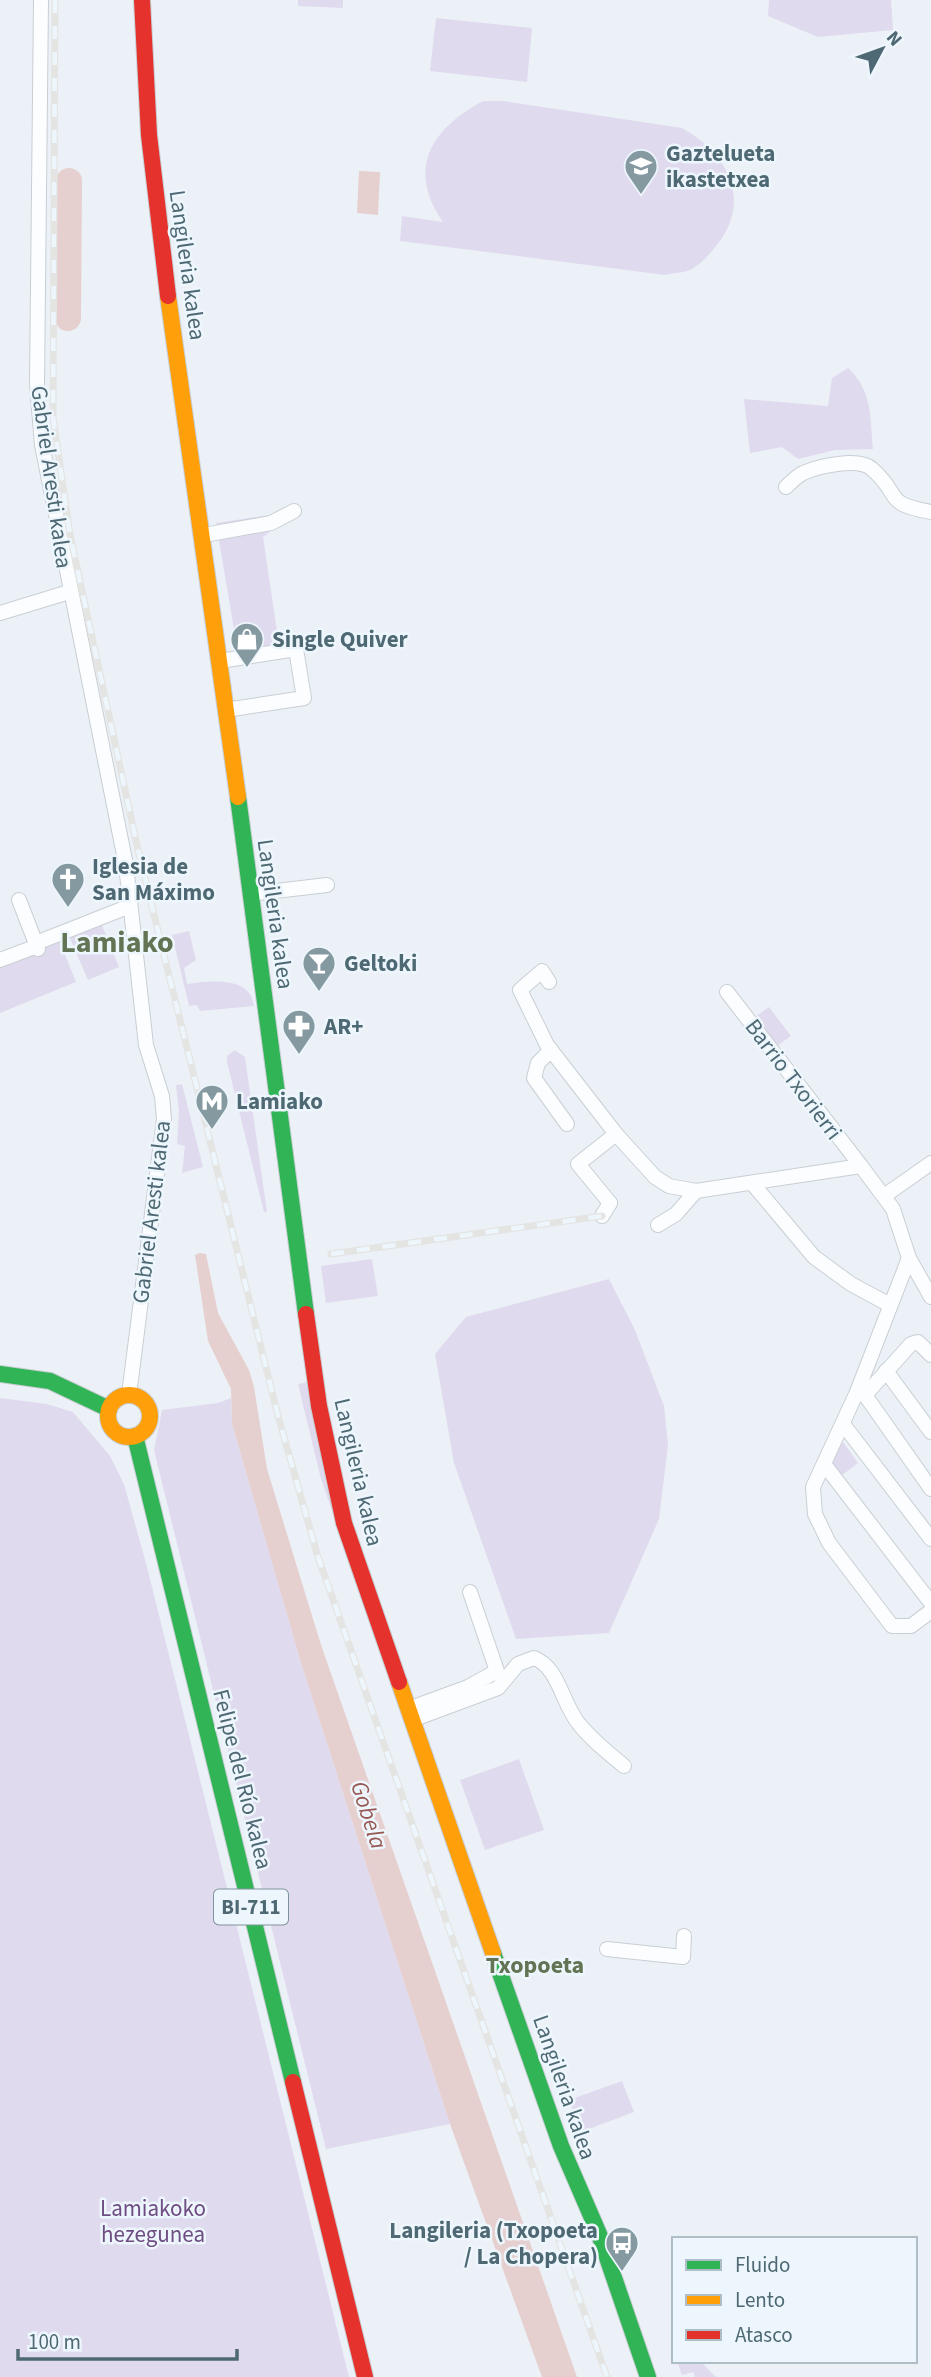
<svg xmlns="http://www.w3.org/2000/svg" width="931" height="2377" font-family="'Source Sans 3',sans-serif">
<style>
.green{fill:#e0daee}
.water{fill:#e6cfcf}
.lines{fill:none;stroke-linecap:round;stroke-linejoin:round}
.river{stroke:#e6cfcf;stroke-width:26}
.street-casing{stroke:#c8cfd4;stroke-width:16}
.fast-casing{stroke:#c7ced3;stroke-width:18}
.slow-casing{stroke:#c7ced3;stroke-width:18}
.jam-casing{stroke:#c7ced3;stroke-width:18}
.street{stroke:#fcfdfe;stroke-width:14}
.fast{stroke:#30b455;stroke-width:16}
.slow{stroke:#ff9f0a;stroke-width:16}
.jam{stroke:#e5322d;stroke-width:16}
.rail-casing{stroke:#e4e5e3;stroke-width:7}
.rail{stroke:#eef6fd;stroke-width:4.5;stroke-dasharray:13;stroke-linecap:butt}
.labels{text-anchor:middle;stroke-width:5;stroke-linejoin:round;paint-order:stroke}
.shield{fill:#eef6fd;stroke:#7e939c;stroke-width:2}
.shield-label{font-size:21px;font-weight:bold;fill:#4e6973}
.poi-label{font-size:23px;font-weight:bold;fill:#4e6973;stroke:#eef6fd;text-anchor:start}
.street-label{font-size:23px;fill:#4e6973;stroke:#eef6fd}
.park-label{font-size:23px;fill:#6e4d83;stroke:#eef6fd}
.water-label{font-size:24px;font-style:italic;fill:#985954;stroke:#eef6fd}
.neighbourhood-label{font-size:24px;font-weight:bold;fill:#627454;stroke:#eef6fd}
.district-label{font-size:30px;font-weight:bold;fill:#627454;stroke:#eef6fd}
</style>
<rect width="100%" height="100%" fill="#ecf1f7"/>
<g class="green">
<polygon points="298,0 343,0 343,8 298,6"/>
<polygon points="769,0 891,0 893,30 818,37 768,16"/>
<polygon points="436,18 532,28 527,82 430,71"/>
<path d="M483,101H503L682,128C723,151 751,193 722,238C714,249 704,262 692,269C684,273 673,273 665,275L400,241L402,216L443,222C406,169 431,129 483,101Z"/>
<path d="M848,368C873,391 870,418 873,449L835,450L798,459L782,447L750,453L744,399L828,406L832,378Z"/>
<polygon points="269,515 271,531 263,537 278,638 290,636 294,657 240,665 216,523"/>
<polygon points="101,923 119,967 88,980 69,936"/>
<path d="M189,931L196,960L184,968L187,984C208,981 251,975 254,1006L200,1011L197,1005L189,1006L172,935Z"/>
<polygon points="59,940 76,982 0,1013 0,964"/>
<polygon points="769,1007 791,1036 777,1046 755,1017"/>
<polygon points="235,1050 245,1057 267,1212 264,1212 227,1062 227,1056"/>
<polygon points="182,1084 203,1167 182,1173 185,1146 177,1144 179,1112 176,1085"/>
<polygon points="372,1259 378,1296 326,1303 321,1266"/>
<polygon points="609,1279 635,1330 664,1406 668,1445 659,1519 609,1633 516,1639 454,1463 435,1354 466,1317"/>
<polygon points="308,1382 338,1528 321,1479 298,1384"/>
<polygon points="0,1398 47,1404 73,1412 110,1456 124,1484 147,1567 349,2377 0,2377"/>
<polygon points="231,1398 232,1424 301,1663 450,2124 326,2149 154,1450 162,1410 218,1403"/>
<polygon points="843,1442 858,1463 841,1476 831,1459"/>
<polygon points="519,1759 544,1830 485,1850 460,1780"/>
<polygon points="622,2081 634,2112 581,2132 569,2100"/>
<polygon points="677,2361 700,2361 716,2377 695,2377 693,2372 682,2375"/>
</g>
<g class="water">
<polygon points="359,171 380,172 378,215 357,213"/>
<polygon points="200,1253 206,1254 218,1313 249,1370 254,1387 267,1469 321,1645 577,2377 542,2377 450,2124 301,1663 232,1424 231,1389 208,1341 195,1255"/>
</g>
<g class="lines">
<polyline class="river" points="68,318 69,181"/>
<defs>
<g id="street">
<polyline points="41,0 37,384 42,445 126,865 146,1045 162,1096 164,1119 129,1395"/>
<path d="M786,487C791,482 797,476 803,473C819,466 859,457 872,469C903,496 881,503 931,512"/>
<polyline points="204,535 271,523 294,511"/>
<polyline points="0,613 69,592"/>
<polyline points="220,661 296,649 304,698 226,710"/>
<polyline points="250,894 327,885"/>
<polyline points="19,900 38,949"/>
<polyline points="36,943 130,906"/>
<polyline points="0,960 37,946"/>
<polyline points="549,982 542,971 520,990 547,1045 616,1134 655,1177 669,1186 696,1191 861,1166 893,1209 909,1258 931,1297"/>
<polyline points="727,992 861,1166"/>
<polyline points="551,1050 538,1063 534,1078 567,1124"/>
<polyline points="752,1183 814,1257 851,1284 890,1305"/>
<polyline points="884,1196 931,1163"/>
<polyline points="610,1203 578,1164 616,1134"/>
<polyline points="602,1216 610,1203"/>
<polyline points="658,1225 676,1214 696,1191"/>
<polyline points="909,1258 857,1392 813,1487 815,1514 829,1543 892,1626 911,1626 931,1611"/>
<polyline points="886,1371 931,1432"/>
<polyline points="857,1392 865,1395 931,1489"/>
<polyline points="865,1395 911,1344 918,1342 931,1355"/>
<polyline points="843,1424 931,1539"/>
<polyline points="824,1464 931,1603"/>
<polyline points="408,1709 468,1687 497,1671 470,1592"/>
<path d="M412,1720L498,1688L518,1664L534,1658C559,1667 562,1704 579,1724C592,1740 608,1753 624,1766"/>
<polyline points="607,1949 683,1957 684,1936"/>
</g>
<g id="fast">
<polyline points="238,797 306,1314"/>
<polyline points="0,1374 50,1381 109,1409"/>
<polyline points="135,1436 293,2082"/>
<polyline points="493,1953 561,2146 599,2234 648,2377"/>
</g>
<g id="slow">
<polyline points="168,296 238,797"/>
<circle cx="129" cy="1416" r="21"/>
<polyline points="399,1682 493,1953"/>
</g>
<g id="jam">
<polyline points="142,0 149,135 168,296"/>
<polyline points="306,1314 319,1406 344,1523 399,1682"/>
<polyline points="293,2082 365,2377"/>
</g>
</defs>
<use href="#street" class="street-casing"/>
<use href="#fast" class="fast-casing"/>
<use href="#slow" class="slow-casing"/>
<use href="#jam" class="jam-casing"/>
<use href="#street" class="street"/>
<use href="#fast" class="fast"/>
<use href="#slow" class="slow"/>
<use href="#jam" class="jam"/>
<defs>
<g id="rail">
<polyline points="55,0 53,417 70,535 138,850 277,1412 317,1554 607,2377"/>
<polyline points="331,1254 602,1216"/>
</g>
</defs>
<use href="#rail" class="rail-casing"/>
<use href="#rail" class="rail"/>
</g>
<defs>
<symbol id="school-pin" viewBox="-11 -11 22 30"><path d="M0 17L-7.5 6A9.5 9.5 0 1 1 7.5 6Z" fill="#8599a1" stroke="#eef6fd"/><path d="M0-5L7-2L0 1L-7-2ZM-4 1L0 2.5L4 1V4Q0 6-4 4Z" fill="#fff"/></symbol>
<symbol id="shop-pin" viewBox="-11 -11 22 30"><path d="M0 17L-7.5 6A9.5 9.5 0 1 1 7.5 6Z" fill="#8599a1" stroke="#eef6fd"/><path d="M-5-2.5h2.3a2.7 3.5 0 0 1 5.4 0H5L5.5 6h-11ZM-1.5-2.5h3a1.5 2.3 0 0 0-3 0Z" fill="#fff"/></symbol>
<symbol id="church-pin" viewBox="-11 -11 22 30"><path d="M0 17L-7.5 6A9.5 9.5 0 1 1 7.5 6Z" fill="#8599a1" stroke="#eef6fd"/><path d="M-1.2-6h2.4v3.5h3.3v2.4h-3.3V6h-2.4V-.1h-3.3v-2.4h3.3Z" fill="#fff"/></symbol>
<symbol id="bar-pin" viewBox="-11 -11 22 30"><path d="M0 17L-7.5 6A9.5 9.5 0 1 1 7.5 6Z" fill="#8599a1" stroke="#eef6fd"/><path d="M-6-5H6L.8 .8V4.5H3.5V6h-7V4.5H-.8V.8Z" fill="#fff"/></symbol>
<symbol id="pharmacy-pin" viewBox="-11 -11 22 30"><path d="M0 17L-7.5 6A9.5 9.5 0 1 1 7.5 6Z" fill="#8599a1" stroke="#eef6fd"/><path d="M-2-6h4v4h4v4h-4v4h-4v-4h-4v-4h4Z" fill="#fff"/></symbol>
<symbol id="metro-pin" viewBox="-11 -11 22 30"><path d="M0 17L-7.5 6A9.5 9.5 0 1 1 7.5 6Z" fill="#8599a1" stroke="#eef6fd"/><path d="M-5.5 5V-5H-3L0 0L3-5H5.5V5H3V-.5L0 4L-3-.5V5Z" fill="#fff"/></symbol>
<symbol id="bus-pin" viewBox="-11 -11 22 30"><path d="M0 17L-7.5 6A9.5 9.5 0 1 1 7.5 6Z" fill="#8599a1" stroke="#eef6fd"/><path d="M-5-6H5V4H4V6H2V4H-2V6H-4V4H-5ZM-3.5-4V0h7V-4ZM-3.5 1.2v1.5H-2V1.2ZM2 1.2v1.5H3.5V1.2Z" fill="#fff"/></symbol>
</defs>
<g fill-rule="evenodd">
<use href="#school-pin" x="622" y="147" width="38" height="52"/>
<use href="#shop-pin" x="228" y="620" width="38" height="52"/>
<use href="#church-pin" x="49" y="860" width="38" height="52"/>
<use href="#bar-pin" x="300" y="944" width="38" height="52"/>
<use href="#pharmacy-pin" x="280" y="1007" width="38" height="52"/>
<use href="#metro-pin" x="193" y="1082" width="38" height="52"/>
<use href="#bus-pin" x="603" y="2224" width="38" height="52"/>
</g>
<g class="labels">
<rect class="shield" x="214" y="1889.5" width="74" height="35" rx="5"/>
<g class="shield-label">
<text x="251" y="1914">BI-711</text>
</g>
<g class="poi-label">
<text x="666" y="161">Gaztelueta<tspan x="666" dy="26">ikastetxea</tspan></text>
<text x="272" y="647">Single Quiver</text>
<text x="92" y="874">Iglesia de<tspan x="92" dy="26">San Máximo</tspan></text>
<text x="344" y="971">Geltoki</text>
<text x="324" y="1034">AR+</text>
<text x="236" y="1109">Lamiako</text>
<text x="598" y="2238" text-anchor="end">Langileria (Txopoeta<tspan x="598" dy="26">/ La Chopera)</tspan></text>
</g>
<g class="street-label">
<text transform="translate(188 265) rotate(82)" y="8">Langileria kalea</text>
<text transform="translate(52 477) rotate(82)" y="8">Gabriel Aresti kalea</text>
<text transform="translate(276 914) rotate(82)" y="8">Langileria kalea</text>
<text transform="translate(794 1079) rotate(53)" y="8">Barrio Txorierri</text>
<text transform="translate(151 1212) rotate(-83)" y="8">Gabriel Aresti kalea</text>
<text transform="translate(359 1472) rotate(77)" y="8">Langileria kalea</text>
<text transform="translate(243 1779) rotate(76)" y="8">Felipe del Río kalea</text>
<text transform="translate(565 2087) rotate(71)" y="8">Langileria kalea</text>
</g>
<g class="park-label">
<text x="153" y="2216">Lamiakoko<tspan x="153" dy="26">hezegunea</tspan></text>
</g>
<g class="water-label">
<text transform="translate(369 1815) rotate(72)" y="8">Gobela</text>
</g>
<g class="neighbourhood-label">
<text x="535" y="1973">Txopoeta</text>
</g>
<g class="district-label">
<text x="117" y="952">Lamiako</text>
</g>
</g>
<rect x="672" y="2237" width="245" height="126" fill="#eef6fd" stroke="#aebec6" stroke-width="2"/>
<rect x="686" y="2260" width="35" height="10" fill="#30b455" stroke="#aebec6" stroke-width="2"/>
<text x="735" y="2272" font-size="21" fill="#4e6973">Fluido</text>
<rect x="686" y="2295" width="35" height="10" fill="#ff9f0a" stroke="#aebec6" stroke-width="2"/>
<text x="735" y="2307" font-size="21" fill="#4e6973">Lento</text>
<rect x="686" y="2330" width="35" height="10" fill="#e5322d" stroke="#aebec6" stroke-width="2"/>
<text x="735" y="2342" font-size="21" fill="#4e6973">Atasco</text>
<g transform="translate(882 49) rotate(49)" stroke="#eef6fd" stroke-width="5" paint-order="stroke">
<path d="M0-5L12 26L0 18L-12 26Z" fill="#4e6973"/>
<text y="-10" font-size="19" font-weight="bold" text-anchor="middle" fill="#4e6973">N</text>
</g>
<path d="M18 2349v10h219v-10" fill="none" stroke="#4e6973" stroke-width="3.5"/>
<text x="28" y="2349" font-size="21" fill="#4e6973" stroke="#eef6fd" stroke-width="5" paint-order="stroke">100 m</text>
</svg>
